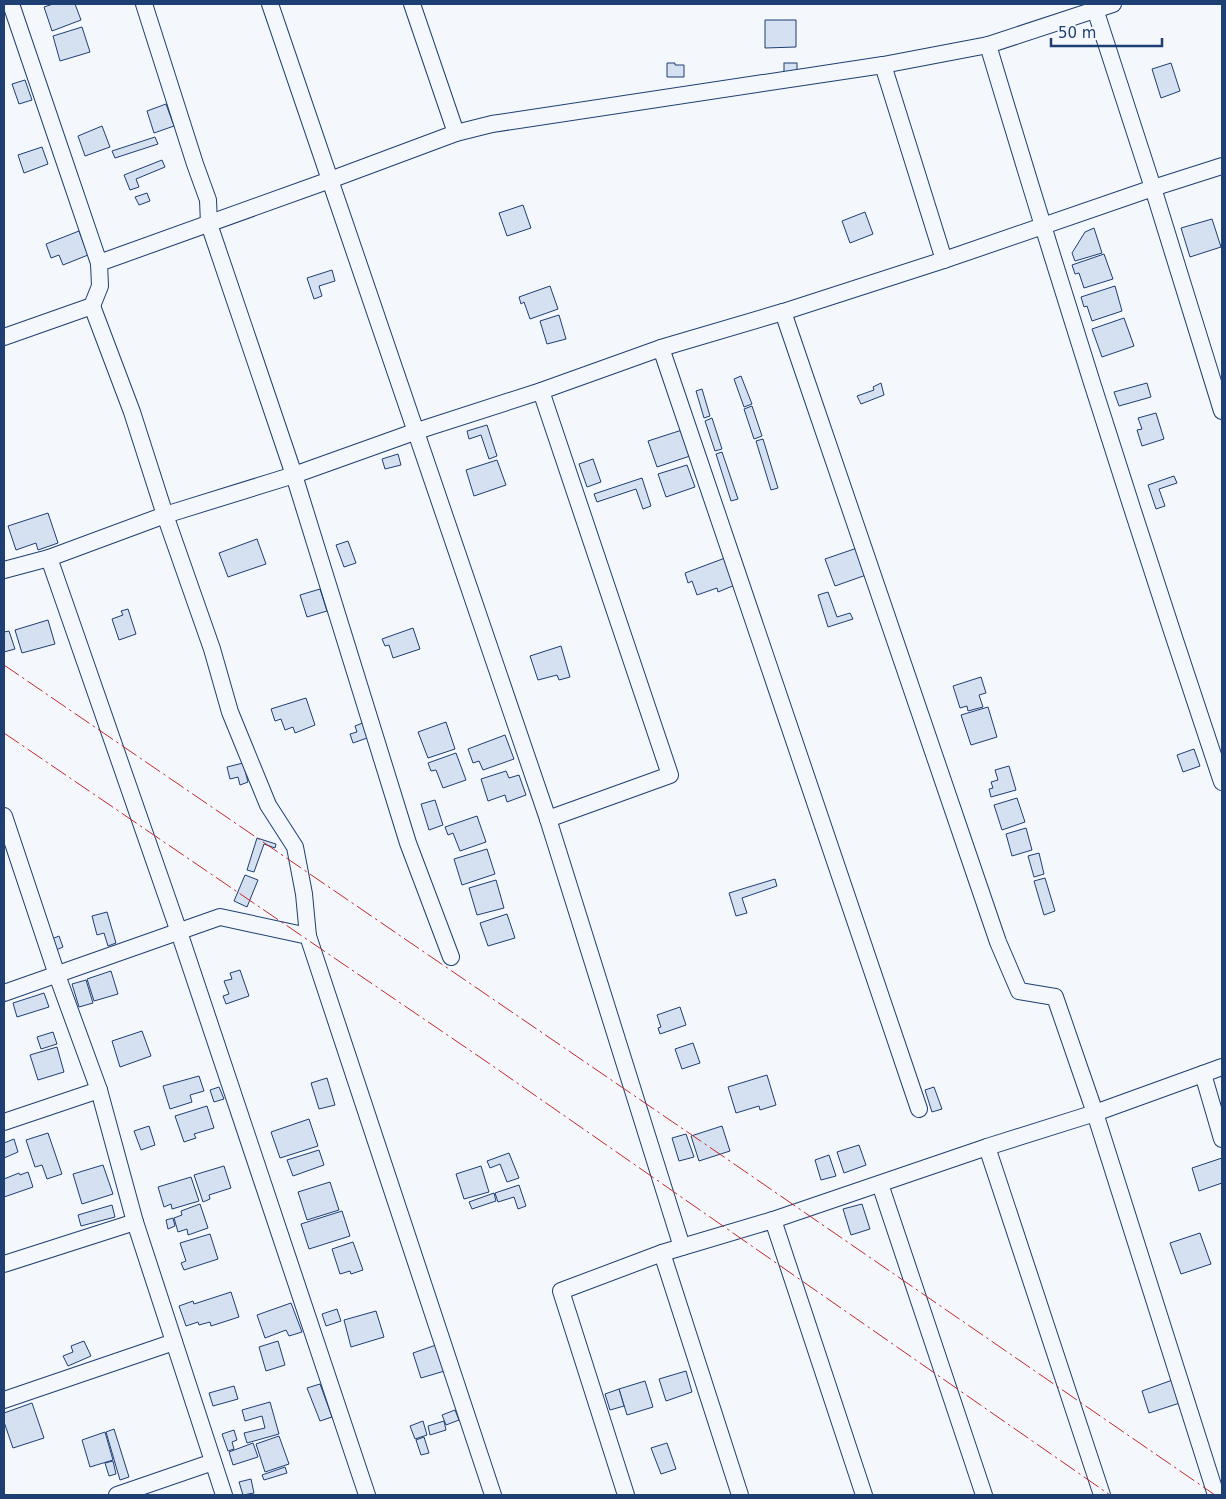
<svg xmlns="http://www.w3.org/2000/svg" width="1226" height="1499" font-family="'DejaVu Sans',sans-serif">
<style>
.building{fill:#d5e0f0;stroke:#1d3f73}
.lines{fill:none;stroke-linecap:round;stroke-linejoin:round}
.minor-casing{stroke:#1d3f73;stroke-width:18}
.minor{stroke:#f4f7fb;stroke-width:16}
.power{stroke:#c62828;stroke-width:1;stroke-dasharray:18 4 2.5 4;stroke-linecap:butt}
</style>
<rect width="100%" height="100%" fill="#f4f7fb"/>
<g class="building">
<polygon points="53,4 75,4 81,20 52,31 44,7"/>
<polygon points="765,20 796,20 796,47 765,48"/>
<polygon points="82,27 90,52 60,61 53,36"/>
<polygon points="667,63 675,63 675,65 684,65 684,77 667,77"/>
<rect x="784" y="63" width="13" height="11"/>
<polygon points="1171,63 1180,91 1161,98 1152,69"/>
<polygon points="25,80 32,100 19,104 12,84"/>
<polygon points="166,104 174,126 154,133 147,111"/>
<polygon points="102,126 110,147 85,156 78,136"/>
<polygon points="155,137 158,144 115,158 112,151"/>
<polygon points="42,147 48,164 24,173 18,155"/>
<polygon points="162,160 165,167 136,179 139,187 130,190 124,175"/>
<polygon points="147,193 150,201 139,205 135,197"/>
<polygon points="523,205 531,228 507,236 499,213"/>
<polygon points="865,212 873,234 850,243 842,221"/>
<polygon points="1212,219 1221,247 1190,257 1181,228"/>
<polygon points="1094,228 1102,253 1075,261 1072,253 1085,232"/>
<polygon points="79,231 88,255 63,265 59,255 51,258 46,244"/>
<polygon points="1104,254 1113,279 1084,288 1079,273 1075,274 1072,265"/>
<polygon points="332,270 335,281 319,286 322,296 314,299 307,278"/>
<polygon points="550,286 558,309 530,319 524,302 521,304 519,297"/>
<polygon points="1115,286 1122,311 1092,321 1087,306 1084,307 1081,297"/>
<polygon points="559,315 566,339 547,344 540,321"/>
<polygon points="1124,318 1134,346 1102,357 1092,329"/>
<polygon points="741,376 752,404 744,407 734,379"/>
<polygon points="881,383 884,395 861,404 857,396 874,390 873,387"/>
<polygon points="1147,383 1151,397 1119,406 1114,392"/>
<polygon points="702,389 710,416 704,418 696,391"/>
<polygon points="752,406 762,436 754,439 744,409"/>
<polygon points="1156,413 1164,439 1142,446 1137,430 1142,429 1138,418"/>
<polygon points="712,418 722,449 715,451 705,421"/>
<polygon points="487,425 497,456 489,459 481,435 469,439 467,431"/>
<polygon points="682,430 690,456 657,467 648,441"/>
<polygon points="763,439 778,488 771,490 756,441"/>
<polygon points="722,452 738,499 731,501 716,454"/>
<polygon points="398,454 401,465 385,469 382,459"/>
<polygon points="593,459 601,482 587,487 579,464"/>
<polygon points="497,460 506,485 474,496 466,470"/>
<polygon points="687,465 695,487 666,497 658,474"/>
<polygon points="1174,476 1177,483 1159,489 1165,506 1156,509 1148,485"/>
<polygon points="642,478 651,506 643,509 636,489 597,502 594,494"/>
<polygon points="48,513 58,543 38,550 36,543 16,550 8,526"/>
<polygon points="257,539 266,564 228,577 219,553"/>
<polygon points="348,541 356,563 344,567 336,545"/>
<polygon points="860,547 869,574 835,586 825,559"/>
<polygon points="725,558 735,585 718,592 717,588 697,595 692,581 688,583 685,573"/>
<polygon points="320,589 327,611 307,617 300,595"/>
<polygon points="828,592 837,617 850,613 853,619 828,627 818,595"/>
<polygon points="128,609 136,634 119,640 112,619 123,615 121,611"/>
<polygon points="48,620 55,644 22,653 15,630"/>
<polygon points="413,628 420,649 393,658 389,645 385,646 382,639"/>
<polygon points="9,631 15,649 4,652 4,632"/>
<polygon points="561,646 570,677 559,680 557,675 538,680 530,656"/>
<polygon points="981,677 986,693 979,695 983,707 968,711 967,706 960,708 953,686"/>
<polygon points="306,698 315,725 295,733 293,727 285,730 281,719 275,721 271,709"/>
<polygon points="988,707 997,737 971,745 961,715"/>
<polygon points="365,722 370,737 353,743 350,734 357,732 355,726"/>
<polygon points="446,722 455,749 428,758 418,732"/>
<polygon points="505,735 514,759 483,770 479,761 473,763 468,749"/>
<polygon points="1194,749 1200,766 1183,772 1177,755"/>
<polygon points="456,753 466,780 443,788 436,770 431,771 428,763"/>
<polygon points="243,763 248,782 240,785 238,777 230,779 227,767"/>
<polygon points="1009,766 1016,790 991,797 989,789 993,788 991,782 998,780 995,770"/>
<polygon points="506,771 509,778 519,775 526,795 507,802 505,795 488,801 481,779"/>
<polygon points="1017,798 1025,822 1002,830 994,805"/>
<polygon points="435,800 443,825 429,830 421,804"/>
<polygon points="477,816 486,842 460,851 453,833 448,835 445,827"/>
<polygon points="1026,828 1032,850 1012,856 1006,834"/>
<polygon points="257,838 276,844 275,848 264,844 254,872 247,870"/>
<polygon points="487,849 495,874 462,885 454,859"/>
<polygon points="1039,853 1044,874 1034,877 1028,856"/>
<polygon points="245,875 258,880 247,907 234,901"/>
<polygon points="1045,878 1055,911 1044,915 1034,881"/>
<polygon points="775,879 777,886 742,898 747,913 736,916 729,893"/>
<polygon points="496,880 504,908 477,915 469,888"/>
<polygon points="107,912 116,943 108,946 104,933 97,935 92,916"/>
<polygon points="507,914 515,938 488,946 480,923"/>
<polygon points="59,936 63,947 56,950 52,939"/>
<polygon points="240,970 249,996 226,1004 223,996 229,994 224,981 232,979 230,973"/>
<polygon points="111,971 118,994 94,1001 87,979"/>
<polygon points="86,980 93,1003 79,1007 72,984"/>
<polygon points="44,993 49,1007 17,1017 13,1003"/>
<polygon points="680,1007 686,1025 660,1034 658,1028 661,1027 657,1015"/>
<polygon points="142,1031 151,1056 120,1067 112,1041"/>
<polygon points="53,1032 57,1044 41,1049 37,1037"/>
<polygon points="693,1043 700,1063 682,1069 675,1049"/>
<polygon points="57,1047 64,1072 38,1080 30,1055"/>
<polygon points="767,1075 776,1105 760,1110 759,1106 736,1113 728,1087"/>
<polygon points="199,1076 204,1091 190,1095 192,1102 170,1109 163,1086"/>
<polygon points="327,1078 335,1105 319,1109 311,1083"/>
<polygon points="219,1087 224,1099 214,1102 210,1090"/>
<polygon points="934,1087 942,1109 932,1112 925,1090"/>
<polygon points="207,1106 214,1128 194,1134 196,1138 184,1142 175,1116"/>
<polygon points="309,1119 318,1146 280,1158 271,1132"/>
<polygon points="149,1126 155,1145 141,1150 134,1131"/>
<polygon points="722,1126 730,1151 699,1161 691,1136"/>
<polygon points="48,1133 62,1174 47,1179 42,1165 35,1167 26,1140"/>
<polygon points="686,1134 694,1157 679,1161 672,1138"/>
<polygon points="14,1139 18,1152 4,1158 4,1143"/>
<polygon points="859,1145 866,1165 844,1173 837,1152"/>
<polygon points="319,1150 324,1165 293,1176 287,1160"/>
<polygon points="509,1153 519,1178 507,1182 500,1164 490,1168 487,1161"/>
<polygon points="829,1155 836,1176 821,1180 815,1160"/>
<polygon points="1222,1158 1222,1183 1199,1191 1192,1168"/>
<polygon points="103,1165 113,1194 82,1204 73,1174"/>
<polygon points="224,1166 231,1188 209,1195 210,1199 203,1202 194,1175"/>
<polygon points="481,1166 489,1192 464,1199 456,1174"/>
<polygon points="28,1172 33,1187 4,1197 4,1179 19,1173 20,1175"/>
<polygon points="191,1177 199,1201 172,1209 171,1204 164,1207 158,1187"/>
<polygon points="330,1182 339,1210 307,1220 298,1192"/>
<polygon points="519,1185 526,1206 518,1209 514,1197 498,1202 495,1193"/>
<polygon points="494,1193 496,1201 472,1209 469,1202"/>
<polygon points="200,1204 208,1228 188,1235 187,1229 178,1232 174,1218 182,1215 181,1211"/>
<polygon points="862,1204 870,1229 851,1235 843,1209"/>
<polygon points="112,1205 115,1217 81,1226 78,1215"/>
<polygon points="342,1211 350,1236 309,1249 301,1224"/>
<polygon points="173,1218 175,1226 168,1229 166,1220"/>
<polygon points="1200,1233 1211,1264 1181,1274 1170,1243"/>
<polygon points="210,1234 218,1259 184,1270 181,1263 186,1261 180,1243"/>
<polygon points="353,1242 363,1270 351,1274 350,1271 340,1274 332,1249"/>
<polygon points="231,1292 239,1317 211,1326 210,1322 199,1325 198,1322 186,1326 179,1306 193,1301 194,1304"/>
<polygon points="291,1303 302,1332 289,1336 286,1330 265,1338 257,1315"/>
<polygon points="337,1309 341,1321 326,1326 322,1314"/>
<polygon points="376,1311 384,1337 351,1347 344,1320"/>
<polygon points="84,1341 91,1356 68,1366 63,1356 73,1352 71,1346"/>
<polygon points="278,1341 285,1365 266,1371 259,1347"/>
<polygon points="439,1344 448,1370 421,1378 413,1353"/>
<polygon points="686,1371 692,1392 666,1401 659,1379"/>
<polygon points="1178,1378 1186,1401 1149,1413 1142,1391"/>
<polygon points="645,1381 653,1407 627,1415 619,1389"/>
<polygon points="320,1384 332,1417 320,1421 307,1388"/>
<polygon points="234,1386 238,1399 213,1406 209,1393"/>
<polygon points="619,1389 624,1406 610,1410 605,1394"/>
<polygon points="270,1402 279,1434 247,1443 244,1433 265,1428 262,1416 245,1421 242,1410"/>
<polygon points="32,1403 44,1438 13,1448 4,1422 4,1413"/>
<polygon points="455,1410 459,1420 446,1425 442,1415"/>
<polygon points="423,1421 427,1435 415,1439 410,1426"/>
<polygon points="444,1421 446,1430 430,1435 428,1426"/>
<polygon points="114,1429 129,1477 120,1480 106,1432"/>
<polygon points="234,1430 237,1440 232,1442 234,1449 228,1451 222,1434"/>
<polygon points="105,1432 113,1460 90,1467 82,1440"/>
<polygon points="279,1436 289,1464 265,1472 256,1444"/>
<polygon points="424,1437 429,1453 421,1455 416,1440"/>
<polygon points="253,1443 258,1457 233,1465 229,1452"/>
<polygon points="667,1443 676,1469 661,1474 651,1448"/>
<polygon points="113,1461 116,1474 109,1476 105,1463"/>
<polygon points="285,1467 287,1473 264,1480 262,1475"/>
<polygon points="251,1479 254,1493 243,1495 239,1482"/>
</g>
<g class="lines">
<defs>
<g id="minor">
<polyline points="11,4 99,263"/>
<polyline points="144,4 195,164 208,200 209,224 294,475 408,843 451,957"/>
<polyline points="270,4 548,819 682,1247"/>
<polyline points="412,4 456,133"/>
<polyline points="1095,9 1153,188 1222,411"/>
<path d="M988,45C1062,292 1140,537 1222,782"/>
<polyline points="883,65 944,260"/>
<polyline points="92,306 132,412 165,515 212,649 230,712 268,805 295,847 304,894 308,936 493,1495"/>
<polyline points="783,312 998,942 1019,991 1055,997 1095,1113 1216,1495"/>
<polyline points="4,337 92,306 100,286 99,263 330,180 456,133 492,124 883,65 988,45 1113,4"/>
<polyline points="661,348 919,1109"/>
<polyline points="541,391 670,775 548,819"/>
<polyline points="49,558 179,932 367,1495"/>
<polyline points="4,570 49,558 165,515 294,475 417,431 541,391 661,348 783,312 944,260 1153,188 1222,166"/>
<polyline points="4,816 57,975 99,1090 135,1222 224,1495"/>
<polyline points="4,993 220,917 308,936"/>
<polyline points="1203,1074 1222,1139"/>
<polyline points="4,1122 99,1090"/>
<polyline points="987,1147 1102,1495"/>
<polyline points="880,1184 984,1495"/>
<polyline points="773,1220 864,1495"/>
<polyline points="662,1253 740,1495"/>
<polyline points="4,1264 135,1222"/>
<polyline points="4,1400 174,1342"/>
<polyline points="117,1495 213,1462"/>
<polyline points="626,1495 561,1291 662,1253 773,1220 987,1147 1095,1113 1222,1067"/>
</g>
</defs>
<use href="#minor" class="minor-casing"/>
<use href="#minor" class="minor"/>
<g class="power">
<polyline points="4,665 724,1157 1215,1495"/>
<polyline points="4,733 487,1062 1110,1495"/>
</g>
</g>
<rect width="1226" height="1499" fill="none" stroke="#1d3f73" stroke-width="10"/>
<path d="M1051 38v8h111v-8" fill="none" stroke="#1d3f73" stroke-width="2.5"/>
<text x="1058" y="38" font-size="15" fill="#1d3f73" stroke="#f4f7fb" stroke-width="4" paint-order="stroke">50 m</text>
</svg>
